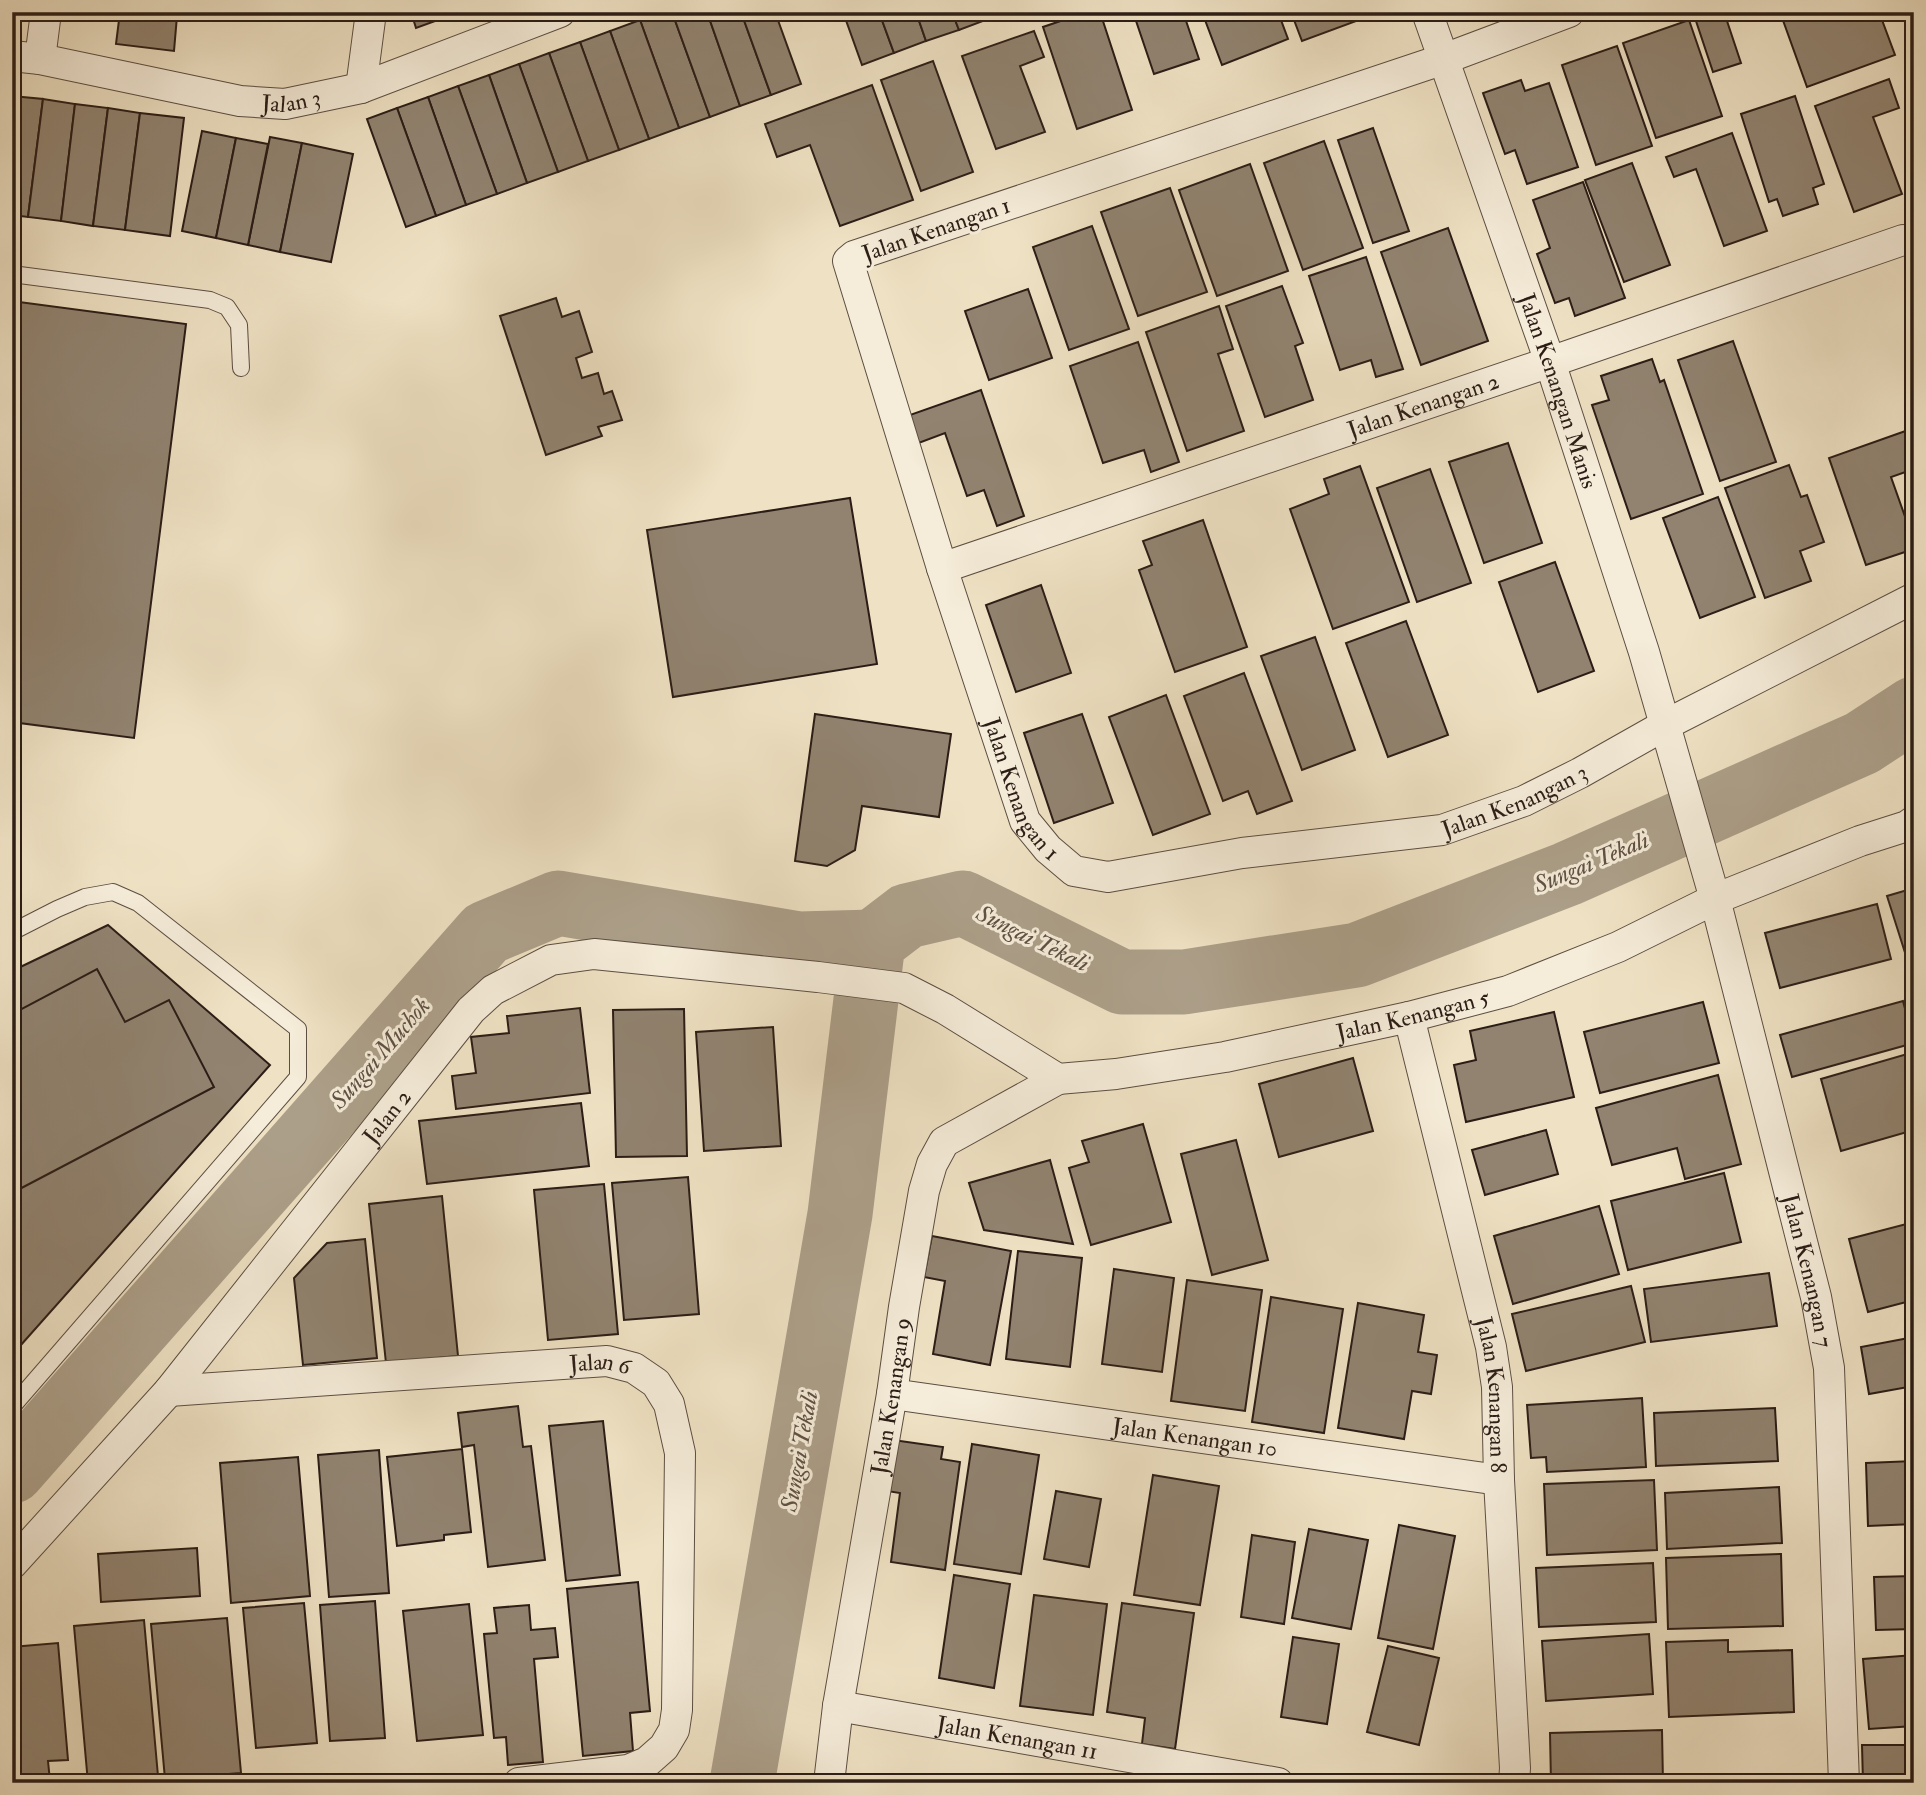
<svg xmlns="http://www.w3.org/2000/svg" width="1926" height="1795" font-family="'IM FELL Double Pica',serif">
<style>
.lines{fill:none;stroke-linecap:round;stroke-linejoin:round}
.river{stroke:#ac9f89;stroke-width:65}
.building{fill:#918370;stroke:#2b1d16;stroke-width:2}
.lane-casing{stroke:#5c4e42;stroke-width:18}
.street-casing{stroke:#5c4e42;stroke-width:32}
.lane{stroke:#f5ecd9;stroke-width:16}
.street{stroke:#f5ecd9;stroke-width:30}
.labels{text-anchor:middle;stroke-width:6;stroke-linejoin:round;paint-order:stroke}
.street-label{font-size:23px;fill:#2b1d16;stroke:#f5ecd9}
.water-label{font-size:24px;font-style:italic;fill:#5f5144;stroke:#f5ecd9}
</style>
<rect width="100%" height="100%" fill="#efe2c4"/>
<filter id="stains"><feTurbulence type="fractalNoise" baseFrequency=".00286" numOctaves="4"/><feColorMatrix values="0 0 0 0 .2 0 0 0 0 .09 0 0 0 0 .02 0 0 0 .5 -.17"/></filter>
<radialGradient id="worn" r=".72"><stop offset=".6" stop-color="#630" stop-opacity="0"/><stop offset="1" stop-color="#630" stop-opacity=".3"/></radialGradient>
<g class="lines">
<g class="river">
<polyline points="12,1471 486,933 558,903 799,944 873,942"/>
<polyline points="742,1783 840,1214 873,942 907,916 963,903 1122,982 1184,982 1357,955 1567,874 1862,743 1914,709"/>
</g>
</g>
<g class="building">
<polygon points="120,12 193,12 192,18 177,16 174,51 116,44"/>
<polygon points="411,12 451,12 452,15 416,28"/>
<polygon points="662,12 672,12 710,117 679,128 640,20"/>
<polygon points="672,12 707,12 740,106 710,117"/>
<polygon points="707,12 741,12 771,95 740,106"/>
<polygon points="741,12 775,12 801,84 771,95"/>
<polygon points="843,12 879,12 894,53 862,65"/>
<polygon points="879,12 916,12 926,41 894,53"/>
<polygon points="916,12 952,12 959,30 926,41"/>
<polygon points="952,12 989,12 991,18 959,30"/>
<polygon points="1087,12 1100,12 1132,110 1077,129 1043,27"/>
<polygon points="1133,12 1183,12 1199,59 1154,74"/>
<polygon points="1202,12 1278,12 1288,39 1222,65"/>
<polygon points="1291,12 1356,12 1359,20 1302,41"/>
<polygon points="1693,12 1724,12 1741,63 1713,72"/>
<polygon points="1780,12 1879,12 1895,55 1807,87"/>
<polygon points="640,20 679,128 649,139 610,31"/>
<polygon points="1689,20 1722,116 1656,138 1623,43"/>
<polygon points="610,31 649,139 619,150 580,42"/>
<polygon points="1034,31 1044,57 1020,66 1045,132 996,149 962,56"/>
<polygon points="580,42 619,150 588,161 549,53"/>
<polygon points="1617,46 1652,146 1596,165 1562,65"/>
<polygon points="549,53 588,161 558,172 519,64"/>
<polygon points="933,61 973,172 921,191 881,80"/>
<polygon points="519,64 558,172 527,183 489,75"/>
<polygon points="489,75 527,183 497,194 458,86"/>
<polygon points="1889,79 1899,108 1873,117 1902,194 1854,212 1815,106"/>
<polygon points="1521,80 1525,91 1549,83 1578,167 1527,184 1515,150 1505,154 1483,93"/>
<polygon points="872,85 913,200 840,226 810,145 777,157 765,124"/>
<polygon points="458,86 497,194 466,205 428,97"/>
<polygon points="12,96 43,99 28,217 12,215"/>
<polygon points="1795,96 1824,184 1813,188 1818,204 1783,216 1777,199 1769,202 1741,114"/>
<polygon points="428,97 466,205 436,216 397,108"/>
<polygon points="43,99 75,104 61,221 28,217"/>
<polygon points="75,104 108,108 93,226 61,221"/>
<polygon points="108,108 140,113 125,230 93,226"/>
<polygon points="397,108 436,216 406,227 367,119"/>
<polygon points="140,113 184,118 170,236 125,230"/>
<polygon points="1373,128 1409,231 1373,243 1338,140"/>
<polygon points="202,131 236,138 216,238 182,231"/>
<polygon points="1732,133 1767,231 1724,246 1696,169 1674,177 1666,157"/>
<polygon points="270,137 302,143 280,252 248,245"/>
<polygon points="236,138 268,144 248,245 216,238"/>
<polygon points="1324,141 1363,248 1303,270 1264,163"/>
<polygon points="302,143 353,154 331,262 280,252"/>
<polygon points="1632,163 1670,265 1624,282 1585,180"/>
<polygon points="1250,164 1288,271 1217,296 1179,190"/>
<polygon points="1583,182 1625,298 1575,316 1569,298 1555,303 1537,254 1550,248 1533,200"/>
<polygon points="1170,188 1207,292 1138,316 1101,212"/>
<polygon points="1092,226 1129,329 1069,350 1033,247"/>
<polygon points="1448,228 1488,341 1421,365 1381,252"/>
<polygon points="1366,257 1403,369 1376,377 1371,360 1340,370 1309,276"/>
<polygon points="1282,286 1303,343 1295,346 1313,400 1265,417 1226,306"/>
<polygon points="1028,289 1052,358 989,380 965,311"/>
<polygon points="556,298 562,317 579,311 592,352 576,358 582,378 598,373 604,394 612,391 622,420 598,427 602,436 546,455 500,316"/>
<polygon points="19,302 186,324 134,738 12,722 12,357"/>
<polygon points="1219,306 1233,349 1218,354 1244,431 1187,451 1146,332"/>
<polygon points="1733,341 1776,462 1720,481 1678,360"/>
<polygon points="1138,342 1179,462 1151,472 1144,450 1103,463 1070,366"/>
<polygon points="1652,359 1660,382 1664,380 1703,494 1631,519 1592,405 1609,400 1601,376"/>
<polygon points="981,390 1024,516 997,526 984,490 967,496 945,433 916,444 907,416"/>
<polygon points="1914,428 1914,469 1891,477 1914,542 1914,549 1866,565 1829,458"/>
<polygon points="1508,443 1542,543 1484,563 1449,462"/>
<polygon points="1789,465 1801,497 1807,495 1824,542 1800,551 1811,581 1765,598 1725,488"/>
<polygon points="1360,466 1409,602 1333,629 1290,509 1329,494 1324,479"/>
<polygon points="1430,469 1471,583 1417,602 1377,488"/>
<polygon points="1718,497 1755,597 1700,618 1663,518"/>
<polygon points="850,498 877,664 673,697 647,530"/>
<polygon points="1203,520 1247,647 1175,672 1139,570 1152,565 1143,541"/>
<polygon points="1555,562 1594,671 1538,692 1499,582"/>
<polygon points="1041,585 1071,673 1016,692 986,605"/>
<polygon points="1406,621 1448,735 1388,757 1346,643"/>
<polygon points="1315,637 1355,750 1302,770 1261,656"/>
<polygon points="1244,673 1292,801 1257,814 1248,791 1223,801 1184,696"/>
<polygon points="1166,695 1210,814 1153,835 1109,717"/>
<polygon points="815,714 951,734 939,817 862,806 855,850 827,866 795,861"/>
<polygon points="1082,714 1113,803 1054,823 1024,733"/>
<polygon points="1914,888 1914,981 1887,896"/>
<polygon points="1877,904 1891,959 1780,988 1765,933"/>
<polygon points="108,925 270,1065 12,1355 12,971"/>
<polygon points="97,969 125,1022 169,1000 214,1087 12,1193 12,1014"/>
<polygon points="1903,1001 1914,1043 1792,1077 1780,1035"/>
<polygon points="1703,1002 1719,1063 1600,1093 1584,1032"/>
<polygon points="580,1008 590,1093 456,1109 452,1076 476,1073 471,1037 509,1033 507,1016"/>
<polygon points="684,1009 687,1156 616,1157 613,1010"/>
<polygon points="1554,1012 1574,1097 1466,1122 1454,1065 1476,1060 1470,1031"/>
<polygon points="773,1027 781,1146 704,1151 696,1032"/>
<polygon points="1914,1052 1914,1130 1841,1151 1821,1079"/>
<polygon points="1353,1058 1373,1131 1279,1157 1259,1084"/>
<polygon points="1718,1075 1741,1164 1685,1179 1677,1148 1612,1165 1596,1108"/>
<polygon points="581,1103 589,1166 427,1184 419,1121"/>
<polygon points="1143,1124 1171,1222 1091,1245 1069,1168 1089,1162 1082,1141"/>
<polygon points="1546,1130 1558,1174 1485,1195 1472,1150"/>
<polygon points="1236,1140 1268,1260 1212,1275 1181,1154"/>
<polygon points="1050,1160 1073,1244 984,1230 969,1183"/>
<polygon points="1724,1173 1741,1242 1628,1270 1611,1201"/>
<polygon points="688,1177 699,1314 624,1320 612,1183"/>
<polygon points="604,1184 618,1334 548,1340 534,1190"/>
<polygon points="442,1196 458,1356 386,1363 369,1204"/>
<polygon points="1599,1206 1619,1274 1513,1304 1494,1236"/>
<polygon points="1914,1222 1914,1300 1868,1312 1849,1239"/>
<polygon points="932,1236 1011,1251 990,1365 933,1354 945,1281 924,1277"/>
<polygon points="365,1239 377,1358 303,1365 294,1278 327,1243"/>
<polygon points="1018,1251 1082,1258 1070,1367 1006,1359"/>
<polygon points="1114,1269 1174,1278 1162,1372 1102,1364"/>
<polygon points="1769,1273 1777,1326 1651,1342 1644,1289"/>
<polygon points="1187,1280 1262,1290 1245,1411 1171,1401"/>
<polygon points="1631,1286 1645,1342 1526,1371 1512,1314"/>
<polygon points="1271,1297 1343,1309 1324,1433 1252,1422"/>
<polygon points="1358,1303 1424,1315 1418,1352 1437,1355 1431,1394 1412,1391 1404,1439 1338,1428"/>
<polygon points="1914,1337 1914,1386 1869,1394 1861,1347"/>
<polygon points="1642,1398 1646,1467 1547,1472 1546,1457 1531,1458 1527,1405"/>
<polygon points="518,1406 523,1447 531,1446 545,1560 488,1567 474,1445 462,1447 458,1413"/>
<polygon points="1775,1408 1778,1461 1656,1466 1654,1413"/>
<polygon points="603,1421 620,1575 566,1581 549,1426"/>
<polygon points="893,1440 943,1447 941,1459 960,1462 945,1570 891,1562 900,1493 887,1491"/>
<polygon points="972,1444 1039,1455 1021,1574 954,1564"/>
<polygon points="462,1449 471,1532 444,1535 444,1540 397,1546 387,1457"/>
<polygon points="379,1450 389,1593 329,1597 318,1455"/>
<polygon points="298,1457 310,1596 231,1603 220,1463"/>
<polygon points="1914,1461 1914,1524 1868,1526 1866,1463"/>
<polygon points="1153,1475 1219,1486 1200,1605 1134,1595"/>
<polygon points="1654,1480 1657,1550 1547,1555 1544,1484"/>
<polygon points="1779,1487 1782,1543 1667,1549 1665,1493"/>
<polygon points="1056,1491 1101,1499 1089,1567 1044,1559"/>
<polygon points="1399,1525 1455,1536 1433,1649 1378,1638"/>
<polygon points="1309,1529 1368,1540 1351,1629 1292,1618"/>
<polygon points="1252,1535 1295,1542 1284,1624 1241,1617"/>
<polygon points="197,1548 200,1596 101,1602 98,1554"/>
<polygon points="1781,1554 1783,1626 1668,1629 1666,1558"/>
<polygon points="1653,1563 1656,1622 1539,1627 1536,1568"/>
<polygon points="954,1575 1010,1584 994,1688 939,1678"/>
<polygon points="1914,1576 1914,1629 1876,1630 1874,1577"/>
<polygon points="638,1582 650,1711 630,1713 633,1751 583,1756 567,1589"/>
<polygon points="1034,1595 1107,1604 1093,1715 1020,1706"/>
<polygon points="375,1601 385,1738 330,1741 320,1605"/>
<polygon points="304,1603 317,1743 256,1748 243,1608"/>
<polygon points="1122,1603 1194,1613 1175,1749 1142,1744 1145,1718 1107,1712"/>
<polygon points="469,1604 483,1735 417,1741 403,1611"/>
<polygon points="529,1605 531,1630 555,1628 558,1657 534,1659 543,1762 508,1765 506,1737 494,1738 484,1634 497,1633 494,1608"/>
<polygon points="227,1618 241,1773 165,1779 151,1624"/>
<polygon points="144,1620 158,1776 88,1783 74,1626"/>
<polygon points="1649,1634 1653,1694 1546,1701 1542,1641"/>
<polygon points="1293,1637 1339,1644 1327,1724 1281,1717"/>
<polygon points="1728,1640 1728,1652 1792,1650 1794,1712 1669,1717 1666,1642"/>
<polygon points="58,1643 68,1760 48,1761 50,1781 12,1783 12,1647"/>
<polygon points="1388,1646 1439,1658 1419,1745 1367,1732"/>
<polygon points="1914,1655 1914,1726 1869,1729 1863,1659"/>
<polygon points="1662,1730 1663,1783 1551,1783 1550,1733"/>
<polygon points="1862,1745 1914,1745 1914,1783 1863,1783"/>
</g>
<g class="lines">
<defs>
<g id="lane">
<polyline points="12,274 210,300 227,307 239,325 241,368"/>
<polyline points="12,932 57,909 85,897 113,892 138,903 298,1029 298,1077 12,1407"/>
</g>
<g id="street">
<path id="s1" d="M1427,12L1550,362L1644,652L1715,899L1816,1297L1829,1368L1844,1783"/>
<path id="s2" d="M1569,12L1444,59L854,256L848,261L942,568L1025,821L1048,849L1074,871L1108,877L1242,853L1442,830L1524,801L1580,773L1665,725L1914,598"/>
<path id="s3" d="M12,56L40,59L240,101L285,104L361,88L560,12"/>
<polyline points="40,59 46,12"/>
<polyline points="361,88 371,12"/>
<path id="s4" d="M942,568L1550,362L1903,240"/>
<path id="s5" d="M1409,1017L1491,1347L1497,1387L1499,1480L1515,1768L1514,1783"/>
<path id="s6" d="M169,1391L607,1361L634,1368L656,1383L669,1404L680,1453L677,1710L674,1730L664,1747L647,1762L628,1770L519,1783"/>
<path id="s7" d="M892,1394L1499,1480"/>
<path id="s8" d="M12,1564L169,1391L471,1010L493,990L551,960L594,954L818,977L904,988L945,1009L1058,1079L1116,1074L1225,1057L1409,1017L1508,991L1618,947L1715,899L1860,841L1907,826L1914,821"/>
<path id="s9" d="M838,1706L1278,1783"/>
<path id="s10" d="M829,1783L838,1706L892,1394L904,1307L924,1191L932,1164L944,1142L1058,1079"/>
</g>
</defs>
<use href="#lane" class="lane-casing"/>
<use href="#street" class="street-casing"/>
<use href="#lane" class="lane"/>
<use href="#street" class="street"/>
</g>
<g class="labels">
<g class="street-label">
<text dy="8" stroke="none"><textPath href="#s3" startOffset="284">Jalan 3</textPath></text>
<text transform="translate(936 229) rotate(-19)" y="8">Jalan Kenangan 1</text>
<text dy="8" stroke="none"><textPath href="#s1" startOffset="401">Jalan Kenangan Manis</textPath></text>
<text dy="8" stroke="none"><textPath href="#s4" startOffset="508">Jalan Kenangan 2</textPath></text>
<text dy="8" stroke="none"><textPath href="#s2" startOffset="1320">Jalan Kenangan 1</textPath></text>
<text dy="8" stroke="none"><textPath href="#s2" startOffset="1871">Jalan Kenangan 3</textPath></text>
<text dy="8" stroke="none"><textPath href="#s8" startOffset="1710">Jalan Kenangan 5</textPath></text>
<text dy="8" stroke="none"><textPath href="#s8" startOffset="584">Jalan 2</textPath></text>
<text dy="8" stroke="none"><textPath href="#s1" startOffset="1316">Jalan Kenangan 7</textPath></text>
<text dy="8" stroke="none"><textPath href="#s6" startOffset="432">Jalan 6</textPath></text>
<text dy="8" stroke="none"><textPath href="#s10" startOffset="392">Jalan Kenangan 9</textPath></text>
<text dy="8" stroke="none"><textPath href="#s5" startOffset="388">Jalan Kenangan 8</textPath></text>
<text dy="8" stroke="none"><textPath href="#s7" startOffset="306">Jalan Kenangan 10</textPath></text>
<text dy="8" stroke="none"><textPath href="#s9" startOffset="182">Jalan Kenangan 11</textPath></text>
</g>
<g class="water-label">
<text transform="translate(1591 862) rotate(-23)" y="8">Sungai Tekali</text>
<text transform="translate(1033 938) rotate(26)" y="8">Sungai Tekali</text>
<text transform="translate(380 1053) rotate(-49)" y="8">Sungai Muchok</text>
<text transform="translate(799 1451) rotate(-80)" y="8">Sungai Tekali</text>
</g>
</g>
<rect width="1926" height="1795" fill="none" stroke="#efe2c4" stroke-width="42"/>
<rect x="14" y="14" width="1898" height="1767" fill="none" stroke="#2b1d16" stroke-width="3.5"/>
<rect x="21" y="21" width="1884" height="1753" fill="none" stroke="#2b1d16" stroke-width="2"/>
<rect width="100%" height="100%" filter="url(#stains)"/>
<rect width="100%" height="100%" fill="url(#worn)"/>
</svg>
